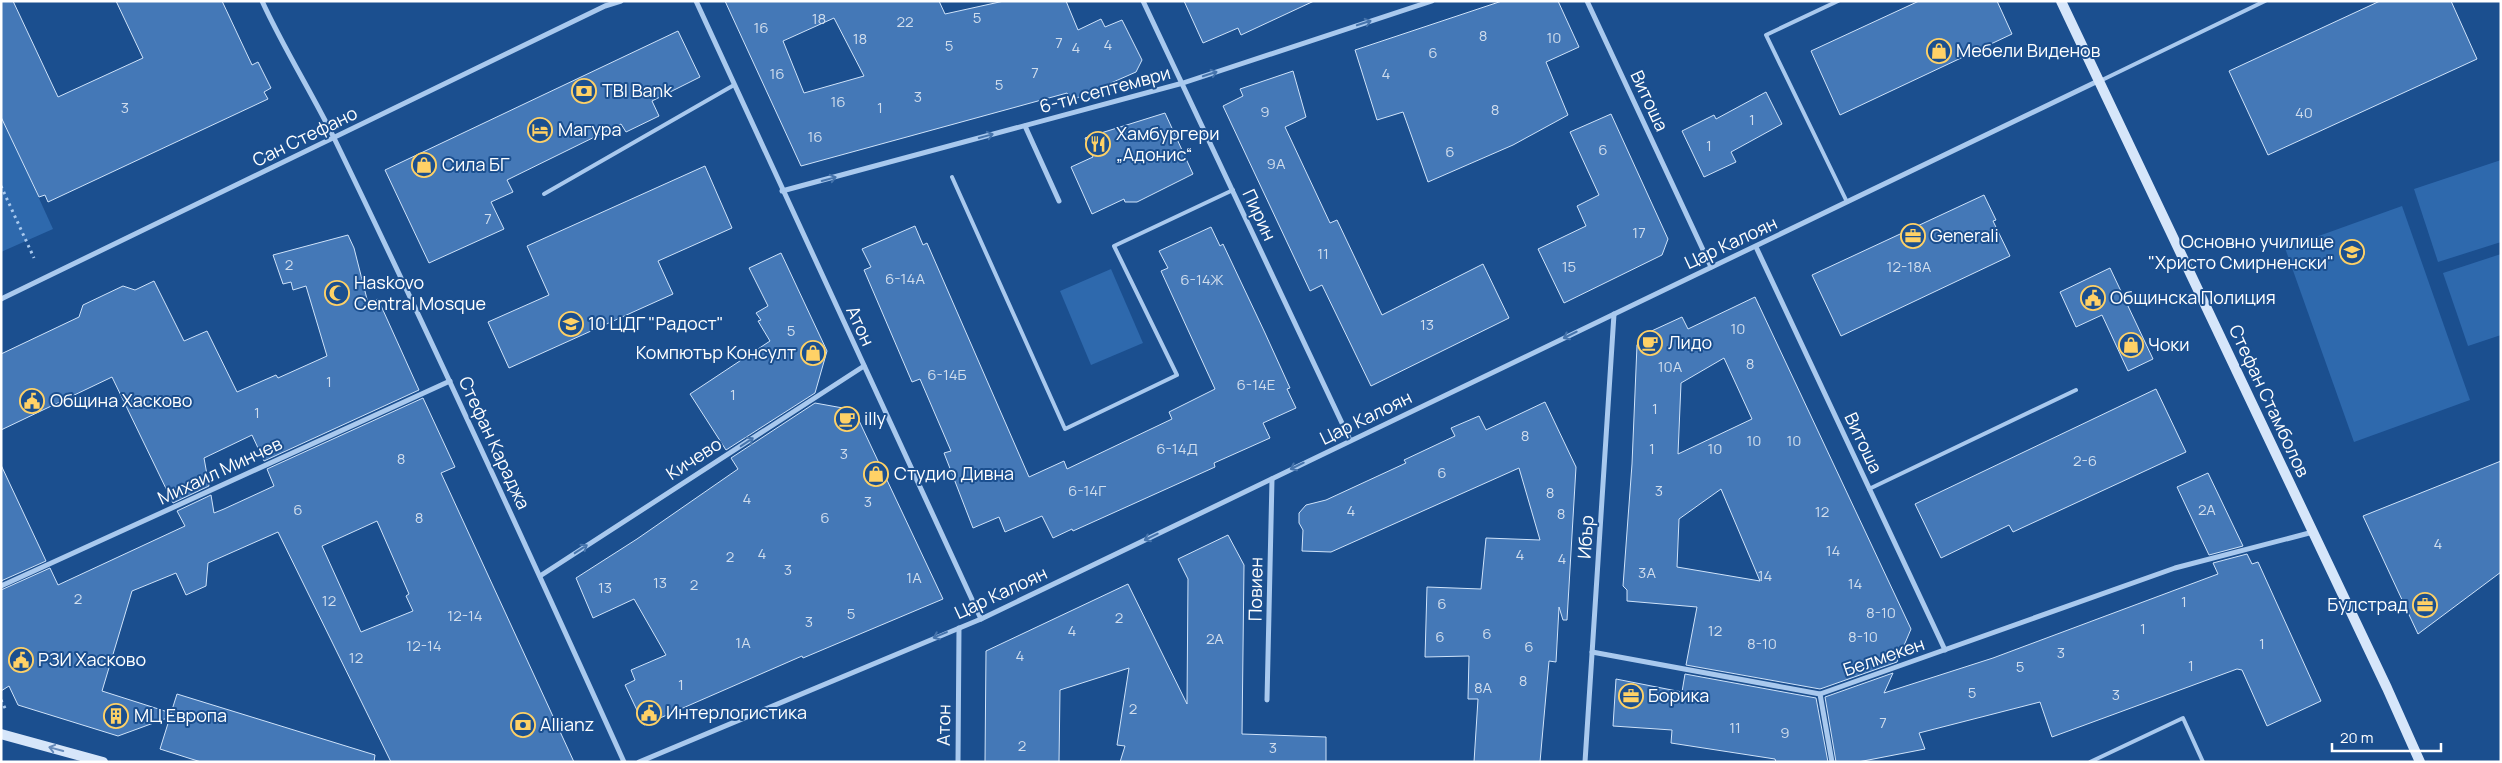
<svg xmlns="http://www.w3.org/2000/svg" width="2502" height="763" font-family="Manrope,sans-serif">
<style>
.green{fill:#2e69ad}
.building{fill:#4478b7;stroke:#cfe3fa;fill-rule:evenodd}
.lines{fill:none;stroke-linecap:round;stroke-linejoin:round}
.path{stroke:#a9c9ee;stroke-width:3;stroke-dasharray:2.5 4;stroke-linecap:butt}
.lane{stroke:#a9c9ee;stroke-width:4}
.street{stroke:#a9c9ee;stroke-width:5}
.secondary{stroke:#d6e6fa;stroke-width:10}
.oneway{stroke:#4674ac}
.oneway2{stroke:#668bba}
.labels{text-anchor:middle;stroke-width:4;stroke-linejoin:round;paint-order:stroke}
.number-label{font-size:15px;fill:#d0dded}
.poi-label{font-size:18px;fill:#fff;stroke:#1b4f8f;text-anchor:start}
.street-label{font-size:18px;fill:#fff;stroke:#1b4f8f}
</style>
<rect width="100%" height="100%" fill="#1b4f8f"/>
<g class="green">
<polygon points="1,115 53,229 1,252"/>
<polygon points="2501,160 2501,242 2438,262 2414,189"/>
<polygon points="2402,206 2470,400 2354,442 2285,248"/>
<polygon points="2501,254 2501,335 2468,346 2443,273"/>
<polygon points="1111,269 1143,343 1091,365 1060,291"/>
</g>
<g class="building">
<polygon points="1,1 13,1 58,97 143,58 116,1 222,1 252,65 258,62 271,88 264,92 268,99 48,202 45,195 39,197 1,117"/>
<path d="M725,1H939L945,14L1004,1H1066L1078,30L1101,19L1105,27L1122,20L1142,60L1136,72L1070,101L1067,93L801,166ZM834,18L864,76L804,93L783,41Z"/>
<polygon points="1184,1 1314,1 1241,35 1238,28 1203,43"/>
<polygon points="1502,1 1558,1 1579,47 1546,62 1568,115 1513,145 1428,182 1403,112 1377,120 1355,50"/>
<polygon points="1919,1 1997,1 2012,34 1840,115 1811,51"/>
<polygon points="2380,1 2451,1 2477,59 2268,155 2229,71"/>
<polygon points="678,31 700,77 652,101 659,116 626,132 621,124 507,180 513,192 491,202 504,229 429,263 385,170"/>
<polygon points="1293,71 1306,117 1285,127 1330,223 1337,220 1382,315 1483,264 1509,318 1371,386 1322,285 1310,291 1223,106 1243,96 1240,89"/>
<polygon points="1766,92 1782,124 1731,152 1736,162 1704,177 1682,131 1714,115 1716,119"/>
<polygon points="1165,113 1193,174 1137,202 1125,202 1124,199 1092,214 1071,167 1093,157 1085,138"/>
<polygon points="1611,114 1668,239 1662,255 1564,303 1538,249 1586,226 1577,206 1599,195 1570,132"/>
<polygon points="705,166 732,228 658,261 673,294 509,368 488,322 549,295 527,246"/>
<polygon points="1984,195 1996,220 1993,221 2010,256 1841,336 1812,275"/>
<polygon points="915,226 923,245 927,243 1029,477 1064,461 1067,469 1172,419 1169,412 1215,389 1161,271 1168,268 1159,251 1211,227 1220,246 1223,244 1265,333 1290,388 1287,389 1296,408 1263,423 1270,438 1214,463 1215,467 1073,531 1072,529 1053,538 1042,516 1005,532 999,517 973,528 944,453 951,451 920,379 912,382 864,270 871,267 862,249"/>
<polygon points="348,235 354,248 368,303 378,299 419,390 264,461 252,435 204,458 209,486 173,503 112,377 1,430 1,354 79,317 83,305 123,286 135,290 154,281 184,341 207,331 237,392 276,375 278,378 327,356 306,286 293,290 291,282 283,284 273,255"/>
<polygon points="781,253 827,351 815,393 726,450 690,394 770,341 758,321 761,320 756,313 768,306 749,268"/>
<polygon points="2110,268 2153,359 2128,371 2102,315 2076,327 2060,292"/>
<path d="M1755,297L1911,629L1897,662L1820,689L1686,665L1697,607L1627,601V590L1623,586L1632,464L1637,345L1645,334L1682,317L1688,329ZM1724,358L1752,419L1678,454L1681,383ZM1721,489L1760,581L1677,567L1679,519Z"/>
<polygon points="2156,389 2186,452 2013,532 2009,525 1941,558 1915,504"/>
<path d="M423,398L455,467L441,473L574,762H391L278,532L208,563L206,586L186,595L176,573L132,591L102,691L171,713L177,694L375,755L374,762H201L160,749L170,717L118,736L18,705L9,686L1,691V590L50,568L58,585L185,526L177,511L211,495L214,513L224,509L274,486L267,469ZM377,521L409,594L406,596L413,611L361,632L322,546Z"/>
<polygon points="1545,402 1576,467 1567,620 1563,620 1559,607 1556,662 1549,661 1540,762 1474,762 1478,699 1468,699 1469,656 1425,657 1427,587 1481,589 1486,538 1540,540 1519,468 1331,552 1302,551 1303,530 1299,523 1299,513 1306,505 1326,500 1406,463 1404,460 1455,436 1451,428 1479,416 1486,430"/>
<polygon points="815,403 854,410 943,599 803,658 802,656 644,725 625,685 635,680 631,670 666,655 634,599 593,618 576,578 637,539 738,469 731,458"/>
<polygon points="2501,461 2501,572 2418,634 2363,516"/>
<polygon points="1,465 46,561 1,581"/>
<polygon points="2208,473 2243,546 2209,555 2177,487"/>
<polygon points="1228,535 1244,565 1242,734 1326,737 1326,762 1120,762 1125,746 1117,745 1129,668 1060,690 1059,762 985,762 986,651 1128,584 1187,704 1188,579 1178,559"/>
<polygon points="2247,554 2252,564 2258,562 2321,701 2267,726 2242,670 2237,669 2052,737 2040,702 1919,733 1925,749 1858,762 1836,762 1825,697 1893,673 1884,693 1993,658 2218,574 2213,563"/>
<polygon points="1685,674 1816,698 1828,762 1776,762 1775,759 1671,743 1672,730 1613,726 1616,679 1682,692"/>
</g>
<g class="lines">
<g class="path">
<polyline points="1,186 34,258"/>
<polyline points="1,700 6,710"/>
</g>
<g class="lane">
<polyline points="1838,1 1766,35 1847,202"/>
<polyline points="2100,81 2265,1"/>
<polyline points="952,177 1065,429 1177,375 1114,246 1233,190"/>
<polyline points="544,194 734,85"/>
<polyline points="1869,489 2076,390"/>
<polyline points="2090,762 2183,718 2203,762"/>
</g>
<g class="street">
<path d="M262,1C284,49 312,93 335,140C435,346 530,554 624,762"/>
<polyline points="696,1 981,619"/>
<polyline points="1143,1 1350,440"/>
<polyline points="1587,1 1711,267"/>
<polyline points="1025,126 1059,201"/>
<polyline points="782,191 1183,83 1432,1"/>
<polyline points="1756,247 1945,650"/>
<polyline points="1,299 605,6 621,1"/>
<polyline points="540,576 864,366"/>
<polyline points="1,586 450,381"/>
<polyline points="1592,652 1820,694 2175,568 2313,532"/>
<polyline points="1820,694 1832,762"/>
<polyline points="1267,700 1272,479"/>
<polyline points="639,762 981,619 2098,81"/>
<polyline points="958,762 959,628"/>
<polyline points="1585,762 1614,314"/>
</g>
<g class="secondary">
<polyline points="2061,1 2387,688 2420,762"/>
<polyline points="1,734 103,762"/>
</g>
</g>
<defs><path id="oneway-shaft" d="M-6 0H5M1.5-3L5.5 0L1.5 3" fill="none" stroke-width="1.6" stroke-linecap="round" stroke-linejoin="round" transform="scale(1.25)"/></defs>
<g class="oneway">
<use href="#oneway-shaft" transform="translate(1364 23) rotate(-18)"/>
<use href="#oneway-shaft" transform="translate(1210 74) rotate(-18)"/>
<use href="#oneway-shaft" transform="translate(986 136) rotate(-15)"/>
<use href="#oneway-shaft" transform="translate(829 179) rotate(-15)"/>
<use href="#oneway-shaft" transform="translate(1570 335) rotate(154)"/>
<use href="#oneway-shaft" transform="translate(747 442) rotate(-33)"/>
<use href="#oneway-shaft" transform="translate(1297 466) rotate(154)"/>
<use href="#oneway-shaft" transform="translate(1151 537) rotate(154)"/>
<use href="#oneway-shaft" transform="translate(581 549) rotate(-33)"/>
<use href="#oneway-shaft" transform="translate(940 635) rotate(157)"/>
</g>
<use class="oneway2" href="#oneway-shaft" transform="translate(56 749) rotate(-165)"/>
<defs>
<symbol id="shop-ring" viewBox="-11 -11 22 22"><circle r="9.5" fill="#1b4f8f" stroke="#ffd166" stroke-width="1.5"/><path d="M-5-2.5h2.3a2.7 3.5 0 0 1 5.4 0H5L5.5 6h-11ZM-1.5-2.5h3a1.5 2.3 0 0 0-3 0Z" fill="#ffd166"/></symbol>
<symbol id="bank-ring" viewBox="-11 -11 22 22"><circle r="9.5" fill="#1b4f8f" stroke="#ffd166" stroke-width="1.5"/><path d="M-6-4H6V4H-6ZM0-2.3a2.3 2.3 0 1 0 0 4.6a2.3 2.3 0 1 0 0-4.6Z" fill="#ffd166"/></symbol>
<symbol id="hotel-ring" viewBox="-11 -11 22 22"><circle r="9.5" fill="#1b4f8f" stroke="#ffd166" stroke-width="1.5"/><path d="M-6-4.5h1.5V1H6V5H4.5V3h-9V5H-6ZM-4 0a1.8 1.8 0 1 1 3.6 0ZM.5 0V-2.5h3Q6-2.5 6 0Z" fill="#ffd166"/></symbol>
<symbol id="restaurant-ring" viewBox="-11 -11 22 22"><circle r="9.5" fill="#1b4f8f" stroke="#ffd166" stroke-width="1.5"/><path d="M-5-6h1v4h1v-4h1v4h1v-4h1v5L-1.5 .5V6h-2V.5L-5-1ZM5-6V6H3V1.5H1.5Q1.5-4 5-6Z" fill="#ffd166"/></symbol>
<symbol id="office-ring" viewBox="-11 -11 22 22"><circle r="9.5" fill="#1b4f8f" stroke="#ffd166" stroke-width="1.5"/><path d="M-6-3h4V-5.5h4V-3h4V5H-6ZM-1-4.5V-3h2v-1.5ZM-6 0V1H6V0Z" fill="#ffd166"/></symbol>
<symbol id="school-ring" viewBox="-11 -11 22 22"><circle r="9.5" fill="#1b4f8f" stroke="#ffd166" stroke-width="1.5"/><path d="M0-5L7-2L0 1L-7-2ZM-4 1L0 2.5L4 1V4Q0 6-4 4Z" fill="#ffd166"/></symbol>
<symbol id="mosque-ring" viewBox="-11 -11 22 22"><circle r="9.5" fill="#1b4f8f" stroke="#ffd166" stroke-width="1.5"/><path d="M3.5-4.9A6 6 0 1 0 3.5 4.9A5 5 0 1 1 3.5-4.9Z" fill="#ffd166"/></symbol>
<symbol id="civic-ring" viewBox="-11 -11 22 22"><circle r="9.5" fill="#1b4f8f" stroke="#ffd166" stroke-width="1.5"/><path d="M-.6-6.5H3V-4.5H.6V-3L4-1V1h2V6H-6V1h2V-1L-.6-3ZM-1.2 2.5V6h2.4V2.5Z" fill="#ffd166"/></symbol>
<symbol id="cafe-ring" viewBox="-11 -11 22 22"><circle r="9.5" fill="#1b4f8f" stroke="#ffd166" stroke-width="1.5"/><path d="M-5.5-4.5H6V0H3Q3 3.5 0 3.5H-2.5Q-5.5 3.5-5.5 0ZM3-3.2v2h1.7v-2ZM-6 4.5H4V6H-6Z" fill="#ffd166"/></symbol>
<symbol id="building-ring" viewBox="-11 -11 22 22"><circle r="9.5" fill="#1b4f8f" stroke="#ffd166" stroke-width="1.5"/><path d="M-4-6H4V6H1V3H-1V6H-4ZM-2.5-4.3h1.7v1.8h-1.7ZM.8-4.3h1.7v1.8H.8ZM-2.5-1h1.7V.8h-1.7ZM.8-1h1.7V.8H.8Z" fill="#ffd166"/></symbol>
</defs>
<g fill-rule="evenodd">
<use href="#shop-ring" x="1925" y="37" width="28" height="28"/>
<use href="#bank-ring" x="570" y="77" width="28" height="28"/>
<use href="#hotel-ring" x="526" y="116" width="28" height="28"/>
<use href="#restaurant-ring" x="1084" y="130" width="28" height="28"/>
<use href="#shop-ring" x="410" y="151" width="28" height="28"/>
<use href="#office-ring" x="1899" y="222" width="28" height="28"/>
<use href="#school-ring" x="2338" y="238" width="28" height="28"/>
<use href="#mosque-ring" x="323" y="279" width="28" height="28"/>
<use href="#civic-ring" x="2079" y="284" width="28" height="28"/>
<use href="#school-ring" x="557" y="310" width="28" height="28"/>
<use href="#cafe-ring" x="1636" y="329" width="28" height="28"/>
<use href="#shop-ring" x="2117" y="331" width="28" height="28"/>
<use href="#shop-ring" x="799" y="339" width="28" height="28"/>
<use href="#civic-ring" x="18" y="387" width="28" height="28"/>
<use href="#cafe-ring" x="833" y="405" width="28" height="28"/>
<use href="#shop-ring" x="862" y="460" width="28" height="28"/>
<use href="#office-ring" x="2411" y="591" width="28" height="28"/>
<use href="#civic-ring" x="7" y="646" width="28" height="28"/>
<use href="#office-ring" x="1617" y="682" width="28" height="28"/>
<use href="#civic-ring" x="635" y="699" width="28" height="28"/>
<use href="#building-ring" x="102" y="702" width="28" height="28"/>
<use href="#bank-ring" x="509" y="711" width="28" height="28"/>
</g>
<g class="labels">
<g class="number-label">
<text x="977" y="23">5</text>
<text x="819" y="24">18</text>
<text x="905" y="27">22</text>
<text x="761" y="33">16</text>
<text x="1483" y="41">8</text>
<text x="1554" y="43">10</text>
<text x="860" y="44">18</text>
<text x="1059" y="48">7</text>
<text x="1108" y="50">4</text>
<text x="949" y="51">5</text>
<text x="1076" y="53">4</text>
<text x="1433" y="58">6</text>
<text x="1035" y="78">7</text>
<text x="777" y="79">16</text>
<text x="1386" y="79">4</text>
<text x="999" y="90">5</text>
<text x="918" y="102">3</text>
<text x="838" y="107">16</text>
<text x="125" y="113">3</text>
<text x="880" y="113">1</text>
<text x="1495" y="115">8</text>
<text x="1265" y="117">9</text>
<text x="2304" y="118">40</text>
<text x="1752" y="125">1</text>
<text x="815" y="142">16</text>
<text x="1709" y="151">1</text>
<text x="1603" y="155">6</text>
<text x="1450" y="157">6</text>
<text x="1276" y="169">9А</text>
<text x="488" y="224">7</text>
<text x="1639" y="238">17</text>
<text x="1323" y="259">11</text>
<text x="289" y="270">2</text>
<text x="1569" y="272">15</text>
<text x="1909" y="272">12-18А</text>
<text x="905" y="284">6-14А</text>
<text x="1202" y="285">6-14Ж</text>
<text x="1427" y="330">13</text>
<text x="1738" y="334">10</text>
<text x="791" y="336">5</text>
<text x="1750" y="369">8</text>
<text x="1670" y="372">10А</text>
<text x="947" y="380">6-14Б</text>
<text x="329" y="387">1</text>
<text x="1256" y="390">6-14Е</text>
<text x="733" y="400">1</text>
<text x="1655" y="414">1</text>
<text x="257" y="418">1</text>
<text x="1525" y="441">8</text>
<text x="1754" y="446">10</text>
<text x="1794" y="446">10</text>
<text x="1177" y="454">6-14Д</text>
<text x="1652" y="454">1</text>
<text x="1715" y="454">10</text>
<text x="844" y="459">3</text>
<text x="401" y="464">8</text>
<text x="2085" y="466">2-6</text>
<text x="1442" y="478">6</text>
<text x="1087" y="496">6-14Г</text>
<text x="1659" y="496">3</text>
<text x="1550" y="498">8</text>
<text x="747" y="504">4</text>
<text x="868" y="507">3</text>
<text x="298" y="515">6</text>
<text x="2207" y="515">2А</text>
<text x="1351" y="516">4</text>
<text x="1822" y="517">12</text>
<text x="1561" y="519">8</text>
<text x="419" y="523">8</text>
<text x="825" y="523">6</text>
<text x="2438" y="549">4</text>
<text x="1833" y="556">14</text>
<text x="762" y="559">4</text>
<text x="1520" y="560">4</text>
<text x="730" y="562">2</text>
<text x="1562" y="564">4</text>
<text x="788" y="575">3</text>
<text x="1647" y="578">3А</text>
<text x="1765" y="581">14</text>
<text x="914" y="583">1А</text>
<text x="660" y="588">13</text>
<text x="1855" y="589">14</text>
<text x="694" y="590">2</text>
<text x="605" y="593">13</text>
<text x="78" y="604">2</text>
<text x="329" y="606">12</text>
<text x="2184" y="607">1</text>
<text x="1442" y="609">6</text>
<text x="1881" y="618">8-10</text>
<text x="851" y="619">5</text>
<text x="465" y="621">12-14</text>
<text x="1119" y="623">2</text>
<text x="809" y="627">3</text>
<text x="2143" y="634">1</text>
<text x="1072" y="636">4</text>
<text x="1715" y="636">12</text>
<text x="1487" y="639">6</text>
<text x="1440" y="642">6</text>
<text x="1863" y="642">8-10</text>
<text x="1215" y="644">2А</text>
<text x="743" y="648">1А</text>
<text x="1762" y="649">8-10</text>
<text x="2262" y="649">1</text>
<text x="424" y="651">12-14</text>
<text x="1529" y="652">6</text>
<text x="2061" y="658">3</text>
<text x="1020" y="661">4</text>
<text x="356" y="663">12</text>
<text x="2191" y="671">1</text>
<text x="2020" y="672">5</text>
<text x="1523" y="686">8</text>
<text x="681" y="690">1</text>
<text x="1483" y="693">8А</text>
<text x="1972" y="698">5</text>
<text x="2116" y="700">3</text>
<text x="1133" y="714">2</text>
<text x="1883" y="728">7</text>
<text x="1735" y="733">11</text>
<text x="1785" y="738">9</text>
<text x="1022" y="751">2</text>
<text x="1273" y="753">3</text>
</g>
<g class="poi-label">
<text x="1956" y="57">Мебели Виденов</text>
<text x="602" y="97">TBI Bank</text>
<text x="558" y="136">Магура</text>
<text x="1116" y="140">Хамбургери<tspan x="1116" dy="21">„Адонис“</tspan></text>
<text x="442" y="171">Cилa БГ</text>
<text x="1930" y="242">Generali</text>
<text x="2334" y="248" text-anchor="end">Основно училище<tspan x="2334" dy="21">"Христо Смирненски"</tspan></text>
<text x="354" y="289">Haskovo<tspan x="354" dy="21">Central Mosque</tspan></text>
<text x="2110" y="304">Общинска Полиция</text>
<text x="588" y="330">10 ЦДГ "Радост"</text>
<text x="1668" y="349">Лидо</text>
<text x="2148" y="351">Чоки</text>
<text x="796" y="359" text-anchor="end">Компютър Консулт</text>
<text x="50" y="407">Община Хасково</text>
<text x="864" y="425">illy</text>
<text x="894" y="480">Студио Дивна</text>
<text x="2408" y="611" text-anchor="end">Булстрад</text>
<text x="38" y="666">РЗИ Хасково</text>
<text x="1648" y="702">Борика</text>
<text x="666" y="719">Интерлогистика</text>
<text x="134" y="722">МЦ Европа</text>
<text x="540" y="731">Allianz</text>
</g>
<g class="street-label">
<text transform="translate(1105 90) rotate(-15)" y="6">6-ти септември</text>
<text transform="translate(1649 101) rotate(65)" y="6">Витоша</text>
<text transform="translate(305 137) rotate(-26)" y="6">Сан Стефано</text>
<text transform="translate(1259 215) rotate(65)" y="6">Пирин</text>
<text transform="translate(1731 243) rotate(-25)" y="6">Цар Калоян</text>
<text transform="translate(860 326) rotate(65)" y="6">Атон</text>
<text transform="translate(2269 401) rotate(65)" y="6">Стефан Стамболов</text>
<text transform="translate(1366 418) rotate(-26)" y="6">Цар Калоян</text>
<text transform="translate(494 443) rotate(65)" y="6">Стефан Караджа</text>
<text transform="translate(1863 443) rotate(65)" y="6">Витоша</text>
<text transform="translate(694 459) rotate(-33)" y="6">Кичево</text>
<text transform="translate(220 471) rotate(-25)" y="6">Михаил Минчев</text>
<text transform="translate(1586 537) rotate(-86)" y="6">Ибър</text>
<text transform="translate(1256 589) rotate(-89)" y="6">Повиен</text>
<text transform="translate(1001 593) rotate(-25)" y="6">Цар Калоян</text>
<text transform="translate(1884 657) rotate(-19)" y="6">Белмекен</text>
<text transform="translate(944 725) rotate(-89)" y="6">Атон</text>
</g>
</g>
<rect width="2502" height="763" fill="none" stroke="#ffffff" stroke-width="5"/>
<path d="M2332 743v8h109v-8" fill="none" stroke="#ffffff" stroke-width="2.5"/>
<text x="2340" y="743" font-size="15" fill="#ffffff" stroke="#1b4f8f" stroke-width="4" paint-order="stroke">20 m</text>
</svg>
